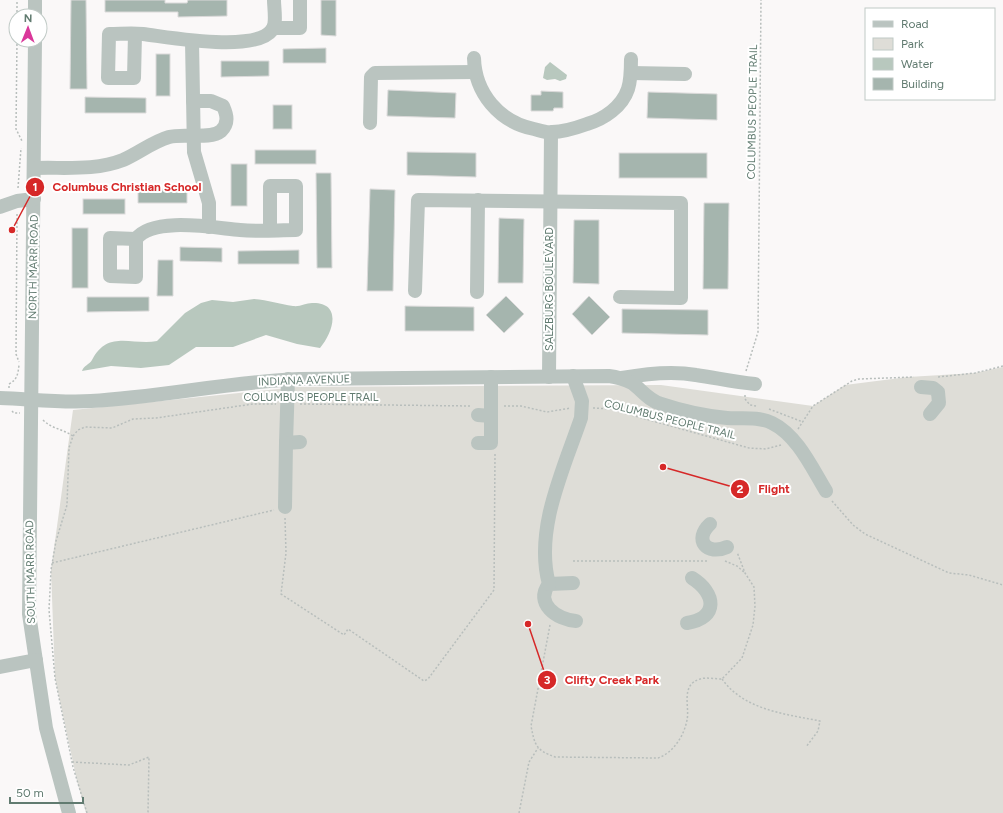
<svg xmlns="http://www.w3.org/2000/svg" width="1003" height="813" font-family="Figtree,sans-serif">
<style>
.green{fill:#deddd7}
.water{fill:#b8c8be}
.building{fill:#a5b5ae;stroke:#dbdada}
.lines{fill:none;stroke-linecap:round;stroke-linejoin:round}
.path{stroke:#b8bebc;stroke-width:1.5;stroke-dasharray:2 2;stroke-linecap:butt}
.minor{stroke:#bac4c0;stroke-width:14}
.labels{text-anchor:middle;stroke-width:4;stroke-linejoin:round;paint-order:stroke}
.street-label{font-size:11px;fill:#617b70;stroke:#fff}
.leader{fill:none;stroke:#d62828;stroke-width:1.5}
.callout-dot{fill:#d62828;stroke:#fff;stroke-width:1.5}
.mark-label{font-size:12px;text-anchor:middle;font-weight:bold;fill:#fff}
.callout-label{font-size:12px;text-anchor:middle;font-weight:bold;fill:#d62828;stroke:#fff;stroke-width:4;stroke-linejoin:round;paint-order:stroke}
</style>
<rect width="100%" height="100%" fill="#faf8f8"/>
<polygon class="green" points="1003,367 1003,813 86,813 77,781 55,678 51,570 73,410 297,387 661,385 813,406 845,385 908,377 975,373"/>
<g class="water">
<polygon points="550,62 567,75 566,79 560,81 555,79 547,80 543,78 545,67"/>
<path d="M254,299C268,300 280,304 293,306C300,307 306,303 312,303C343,302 333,333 320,348L297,344L266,335L233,347H196L169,365L141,368L111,366L82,371C84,365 89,365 92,360C108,329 133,346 157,341L185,313L201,303L212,300L233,302Z"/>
</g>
<g class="building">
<polygon points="71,0 86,0 87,89 70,89"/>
<polygon points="105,0 165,0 165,3 187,3 188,0 227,0 227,16 178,17 178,12 105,12"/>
<polygon points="321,0 336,0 336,36 321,35"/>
<polygon points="326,48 326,63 283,63 283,49"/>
<rect x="156" y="54" width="14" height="42"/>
<polygon points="221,61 269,61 269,76 221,77"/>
<polygon points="388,90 456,93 455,118 387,116"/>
<polygon points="541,91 563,92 563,108 554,108 553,111 531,111 531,95 541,95"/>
<polygon points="648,92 717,94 717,120 647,118"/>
<polygon points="85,97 146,98 146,113 85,113"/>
<rect x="273" y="105" width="19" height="24"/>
<rect x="255" y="150" width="61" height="14"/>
<polygon points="407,152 476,153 476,177 407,175"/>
<rect x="619" y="153" width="88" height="25"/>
<rect x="231" y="164" width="16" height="42"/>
<polygon points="316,173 331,173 332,268 317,268"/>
<polygon points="138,188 187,189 187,203 138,203"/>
<polygon points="370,189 395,190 393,291 367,291"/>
<rect x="83" y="199" width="42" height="15"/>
<polygon points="704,203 729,203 728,289 703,289"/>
<polygon points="499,218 524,219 523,283 498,283"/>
<polygon points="574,220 599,220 599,284 573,283"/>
<rect x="72" y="228" width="16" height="60"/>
<polygon points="180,247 222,248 222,262 180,261"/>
<polygon points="299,250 299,264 238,264 238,251"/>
<polygon points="158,260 173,260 173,296 157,296"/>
<polygon points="506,296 524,314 504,333 486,315"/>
<polygon points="589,296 610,317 592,335 572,314"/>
<polygon points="87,297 149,297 149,311 87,312"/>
<polygon points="405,306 474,307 474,331 405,331"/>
<polygon points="622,309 708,310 708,335 622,333"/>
</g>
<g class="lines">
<g class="path">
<polyline points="17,16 17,0"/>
<polyline points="17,40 16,129 22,141"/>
<polyline points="18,188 21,148"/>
<polyline points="17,214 16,354 19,362"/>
<polyline points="746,371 758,332 761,0"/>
<polyline points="938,377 975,373 1003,366"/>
<path d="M9,388V384C17,380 18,374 19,365"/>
<polyline points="745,395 745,399 750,405 756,406"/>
<polyline points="300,404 472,406"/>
<polyline points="504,406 521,406 547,412 571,408"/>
<polyline points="593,408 610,409 749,448 766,449 781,445"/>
<polyline points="769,409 803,422"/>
<polyline points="12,411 14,413 20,413"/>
<path d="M43,420C52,429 63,429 73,436"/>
<polyline points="798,429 813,406 852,381 859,379 914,377"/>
<polyline points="832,501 853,525 865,534 949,573 969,575 1003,585"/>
<polyline points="285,518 286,553 281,594 344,635 348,629 424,681 428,679 494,590 495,454"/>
<polyline points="573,561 709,561"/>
<polyline points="725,561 737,566 745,573"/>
<polyline points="52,563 274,510"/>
<path d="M550,625L531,726C535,746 536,750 555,757L658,758C673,753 684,736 687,720C690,707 680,685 700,679C706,677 716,679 722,679L742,658L753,625L755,606L754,587L745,573L737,552"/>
<path d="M722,679C744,710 785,714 820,721L818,731L806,747"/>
<polyline points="72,762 129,765 149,757 148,813"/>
<polyline points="87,813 73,767 55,678 49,610 51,570 56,541 67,505 69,448 73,436 78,430 85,427 112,428 133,419 156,418 253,404 276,404"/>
<polyline points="519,813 529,762 538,748"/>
</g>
<g class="minor">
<polyline points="35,16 35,0"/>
<polyline points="273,28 300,28 300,0"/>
<path d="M135,34L134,78H108L109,34C120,34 132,33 143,34C169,37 255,53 272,30C277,24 274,8 274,0"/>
<polyline points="35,40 29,614 46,728 69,813"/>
<polyline points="192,41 194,152 209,203 209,227"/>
<path d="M474,58C475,93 499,122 534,129C539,130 546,133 552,132C563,132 576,128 587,124C604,119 622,107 628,89C631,80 631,69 631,59"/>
<polyline points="631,73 685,74"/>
<polyline points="370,123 371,77 375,73 474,72"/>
<path d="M35,168C64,167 95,171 123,160C139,153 152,142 169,137C183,133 210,140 221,131C229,123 227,115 223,106L211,101H193"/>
<polyline points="0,207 17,201 34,199"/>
<path d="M136,239V277L110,276V238L136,239C153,216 215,228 240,230C259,232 278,230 296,230V186H270V230"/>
<polyline points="415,291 418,200 681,203 681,298 620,297"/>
<polyline points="477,292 478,200"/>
<polyline points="549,377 551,133"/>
<path d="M622,378C644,374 674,371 696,375C717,378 733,382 755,384"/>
<polyline points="288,379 286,443 300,442"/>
<polyline points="921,387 933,388 938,392 939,403 930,414"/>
<path d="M0,398C30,399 61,403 91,401C161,397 229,382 299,379L609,376C617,377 624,379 632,383C642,390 648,400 661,404C682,411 704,416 727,418C741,419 758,416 772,423C797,435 812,468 826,491"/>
<polyline points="478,415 491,416"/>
<polyline points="478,443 491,443 491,377"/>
<polyline points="285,507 286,443"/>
<path d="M710,524C693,540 707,556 727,547"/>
<path d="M573,583L549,584C534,603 557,620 576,621"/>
<path d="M549,584C534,530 564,468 581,418L582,401L573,376"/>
<path d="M687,623C719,618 716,593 692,578"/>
<polyline points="0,667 36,660"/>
</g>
</g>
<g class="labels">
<g class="street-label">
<text transform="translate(752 112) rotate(-89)" y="4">COLUMBUS PEOPLE TRAIL</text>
<text transform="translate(33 267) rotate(-89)" y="4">NORTH MARR ROAD</text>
<text transform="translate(549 289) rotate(-90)" y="4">SALZBURG BOULEVARD</text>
<text transform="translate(304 380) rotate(-2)" y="4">INDIANA AVENUE</text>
<text x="311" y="401">COLUMBUS PEOPLE TRAIL</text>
<text transform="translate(670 419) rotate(14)" y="4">COLUMBUS PEOPLE TRAIL</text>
<text transform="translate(30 572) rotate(-91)" y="4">SOUTH MARR ROAD</text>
</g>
</g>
<path class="leader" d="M12 230L35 187M663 467L740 489M528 624L547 680"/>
<g class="callout-dot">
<circle cx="12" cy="230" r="4"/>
<circle cx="663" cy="467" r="4"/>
<circle cx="528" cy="624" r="4"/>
<circle cx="35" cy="187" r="10"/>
<circle cx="740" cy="489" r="10"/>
<circle cx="547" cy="680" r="10"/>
</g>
<g class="mark-label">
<text x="35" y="191">1</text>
<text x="740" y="493">2</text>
<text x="547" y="684">3</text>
</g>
<g class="callout-label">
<text x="127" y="191">Columbus Christian School</text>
<text x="774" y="493">Flight</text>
<text x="612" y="684">Clifty Creek Park</text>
</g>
<rect x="865" y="8" width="130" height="92" fill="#ffffff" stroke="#c0cac6"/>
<rect x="873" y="21" width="20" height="6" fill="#bac4c0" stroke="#c0cac6"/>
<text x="901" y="28" font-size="12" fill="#617b70">Road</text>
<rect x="873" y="38" width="20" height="12" fill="#deddd7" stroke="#c0cac6"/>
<text x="901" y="48" font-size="12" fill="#617b70">Park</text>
<rect x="873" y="58" width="20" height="12" fill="#b8c8be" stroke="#c0cac6"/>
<text x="901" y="68" font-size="12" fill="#617b70">Water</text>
<rect x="873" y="78" width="20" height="12" fill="#a5b5ae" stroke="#c0cac6"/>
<text x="901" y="88" font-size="12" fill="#617b70">Building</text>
<g transform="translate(28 28) rotate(1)"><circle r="19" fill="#ffffff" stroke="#c0cac6"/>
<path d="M0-3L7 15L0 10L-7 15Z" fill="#da379a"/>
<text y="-6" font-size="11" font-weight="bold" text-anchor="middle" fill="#617b70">N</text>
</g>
<path d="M10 797v6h73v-6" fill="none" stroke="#617b70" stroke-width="2"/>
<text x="16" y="797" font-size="12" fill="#617b70" stroke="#ffffff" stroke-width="3" paint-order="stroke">50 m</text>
</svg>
